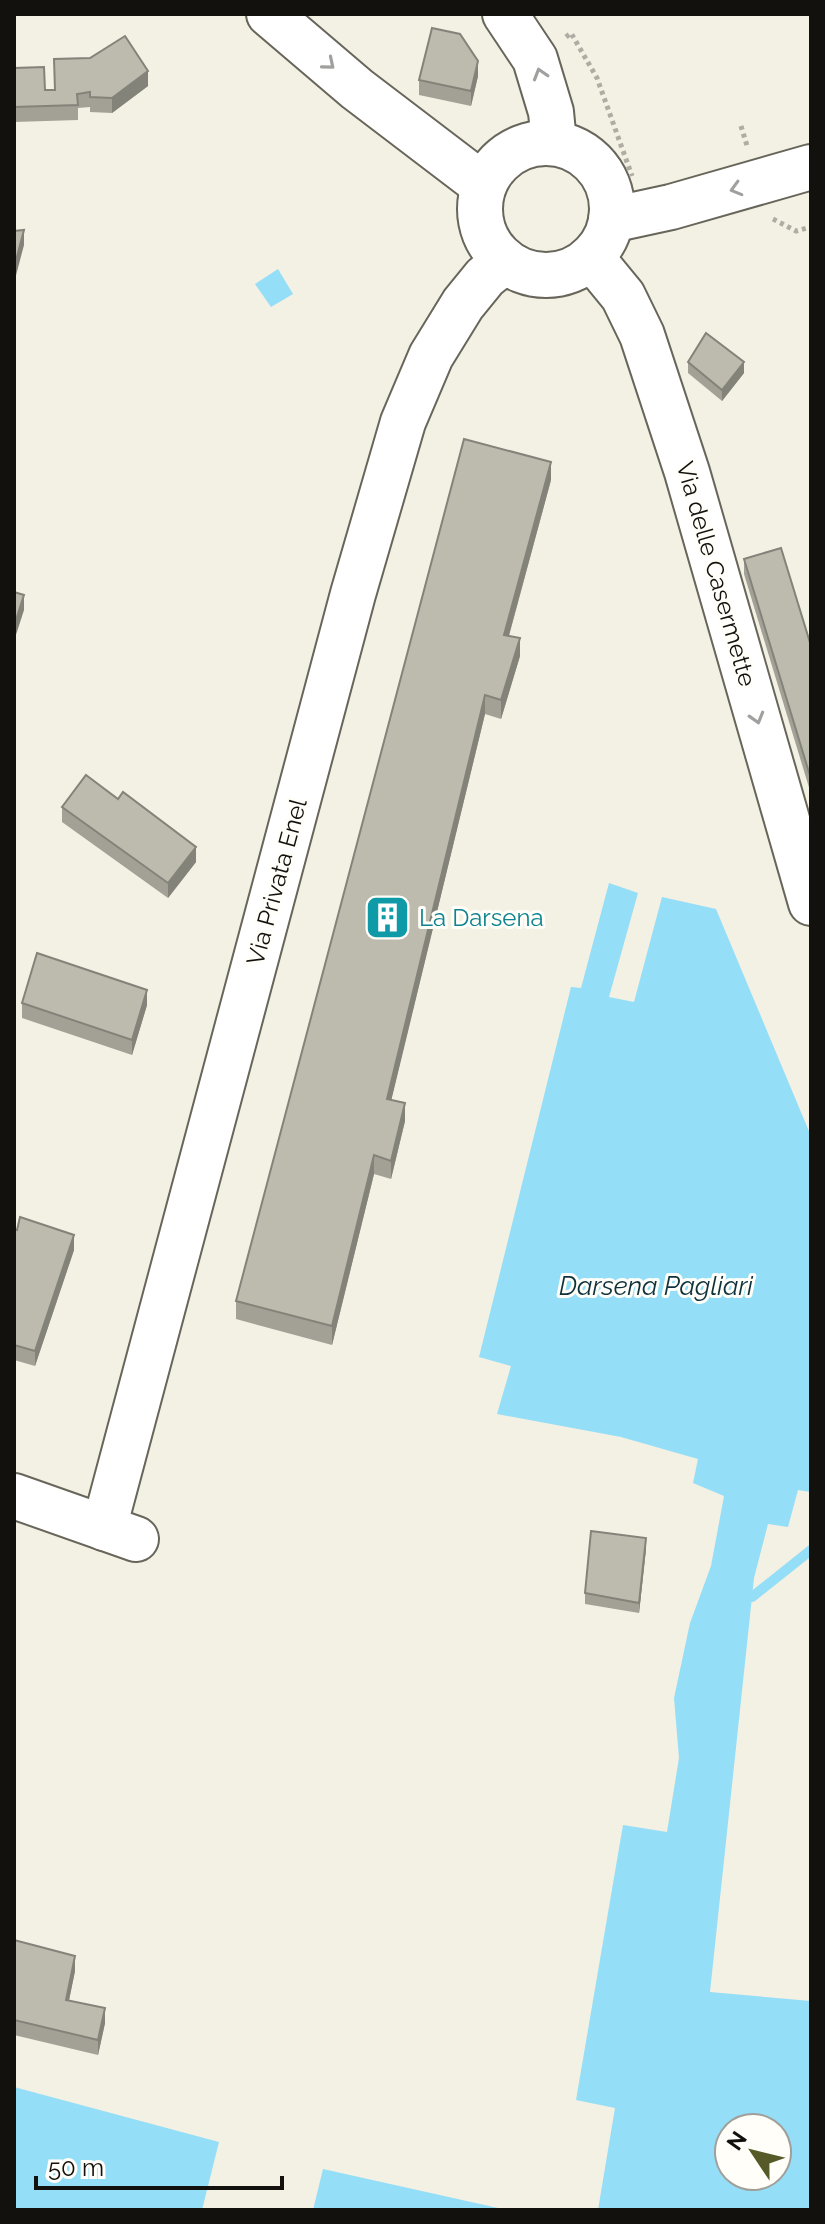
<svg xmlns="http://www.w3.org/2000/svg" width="825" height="2224" font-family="Raleway,sans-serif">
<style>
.water{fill:#95def7;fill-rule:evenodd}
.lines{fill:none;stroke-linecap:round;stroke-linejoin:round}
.stream{stroke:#95def7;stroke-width:10}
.tertiary-casing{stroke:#68655a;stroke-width:48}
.secondary-casing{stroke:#68655a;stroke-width:48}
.path{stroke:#afaca3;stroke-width:5;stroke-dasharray:4 4;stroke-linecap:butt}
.tertiary{stroke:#fff;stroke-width:44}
.secondary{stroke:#fff;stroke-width:44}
.wall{fill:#a3a196}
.shaded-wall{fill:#84837a}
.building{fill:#bdbbae;stroke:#84837a;stroke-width:2}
.oneway{stroke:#a0a09e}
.labels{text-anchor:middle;stroke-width:6;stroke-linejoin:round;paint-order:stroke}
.street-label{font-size:24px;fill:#12110d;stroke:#fffef8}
.culture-label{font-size:24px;fill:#0d838f;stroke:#fffef8;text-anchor:start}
.water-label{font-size:26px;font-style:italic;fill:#0e313c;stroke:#fffef8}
</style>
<rect width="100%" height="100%" fill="#f3f0e4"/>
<g class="water">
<polygon points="278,269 293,294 271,307 255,284"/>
<path d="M609,883L638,893L609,997L634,1002L662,897L716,909L811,1136V1492L798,1490L788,1527L768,1524L754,1578L710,1992L811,2001V2210H598L615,2108L576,2100L623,1825L667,1832L679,1758L674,1698L690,1623L711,1566L724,1496L693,1483L698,1459L621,1437L497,1414L511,1366L479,1357L571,987L581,988ZM729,2128H777V2176H729Z"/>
<polygon points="14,2087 219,2142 202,2210 14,2210"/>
<polygon points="323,2169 507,2210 313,2210"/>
</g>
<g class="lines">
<polyline class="stream" points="752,1597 811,1550"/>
<defs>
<g id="tertiary">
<polyline points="14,1496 136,1539"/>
<polyline points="104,1528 353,594 403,422 431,356 463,304 485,277 504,262"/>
</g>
<g id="secondary">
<polyline points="269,14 357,89 483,185"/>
<polyline points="505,14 535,59 551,112 554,143"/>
<circle cx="546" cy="209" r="66"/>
<polyline points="611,220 671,207 811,167"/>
<polyline points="591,257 623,296 642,335 687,472 811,903"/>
</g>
</defs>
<use href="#tertiary" class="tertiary-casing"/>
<use href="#secondary" class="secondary-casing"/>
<g class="path">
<polyline points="566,37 571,33 597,78 632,176"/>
<polyline points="741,126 748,149"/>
<polyline points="773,219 796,231 811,227"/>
</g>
<use href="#tertiary" class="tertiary"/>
<use href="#secondary" class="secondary"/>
</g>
<g class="wall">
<polygon points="14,68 45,90 148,86 112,113 90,112 90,107 78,108 78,120 14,122"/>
<polygon points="478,76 471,106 419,95 419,80"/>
<polygon points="688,362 744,373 722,401 688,373"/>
<polygon points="551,480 509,636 520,656 501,719 485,714 391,1100 405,1121 391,1179 374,1174 332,1345 236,1319 236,1301"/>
<polygon points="744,559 811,646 811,794 744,574"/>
<polygon points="62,807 196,862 168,898 62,822"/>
<polygon points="22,1003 147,1005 132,1055 22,1018"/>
<polygon points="14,1229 74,1250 35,1366 14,1360"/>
<polygon points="646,1549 639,1613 585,1604 585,1593"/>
<polygon points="14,1940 75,1971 69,2000 105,2023 98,2055 14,2035"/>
</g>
<g class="shaded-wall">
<polygon points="478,61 478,76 471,106 471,91"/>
<polygon points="148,71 148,86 112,113 112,98"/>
<polygon points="24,230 24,245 14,283 14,268"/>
<polygon points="744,362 744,373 722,401 722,390"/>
<polygon points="551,462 551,480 504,653 504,635"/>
<polygon points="24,595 24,610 14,641 14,626"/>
<polygon points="520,638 520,656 501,719 501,700"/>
<polygon points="485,695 485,714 387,1118 387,1099"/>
<polygon points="196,847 196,862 168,898 168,883"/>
<polygon points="147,990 147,1005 132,1055 132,1040"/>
<polygon points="405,1103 405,1121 391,1179 391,1161"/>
<polygon points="374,1155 374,1174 332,1345 332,1326"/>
<polygon points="74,1235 74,1250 35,1366 35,1351"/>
<polygon points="646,1538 646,1549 639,1613 639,1603"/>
<polygon points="75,1956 75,1971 66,2015 66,2000"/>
<polygon points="105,2008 105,2023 98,2055 98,2040"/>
</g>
<g class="building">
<polygon points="432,28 460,34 478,61 471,91 419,80"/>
<polygon points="125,36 148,71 112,98 90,97 90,92 77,94 78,105 14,107 14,68 44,67 45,90 55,90 54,59 90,58"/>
<polygon points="24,230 14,268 14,231"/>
<polygon points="706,333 744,362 722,390 688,362"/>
<polygon points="464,439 551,462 504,635 520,638 501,700 485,695 387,1099 405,1103 391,1161 374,1155 332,1326 236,1301"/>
<polygon points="781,548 811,646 811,779 744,559"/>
<polygon points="14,592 24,595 14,626"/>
<polygon points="86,775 118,799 123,792 196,847 168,883 62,807"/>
<polygon points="37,953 147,990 132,1040 22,1003"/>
<polygon points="20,1217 74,1235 35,1351 14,1345 14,1229 17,1230"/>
<polygon points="591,1531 646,1538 639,1603 585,1593"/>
<polygon points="14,1940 75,1956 66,2000 105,2008 98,2040 14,2020"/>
</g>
<defs><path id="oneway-chevron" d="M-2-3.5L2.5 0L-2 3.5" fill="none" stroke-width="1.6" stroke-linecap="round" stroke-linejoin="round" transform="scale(2)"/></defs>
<g class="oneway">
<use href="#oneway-chevron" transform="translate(329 64) rotate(40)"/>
<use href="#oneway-chevron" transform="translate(540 74) rotate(-107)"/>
<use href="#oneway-chevron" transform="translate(736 189) rotate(164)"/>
<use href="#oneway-chevron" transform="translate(757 718) rotate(74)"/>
</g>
<defs>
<symbol id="building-square" viewBox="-11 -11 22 22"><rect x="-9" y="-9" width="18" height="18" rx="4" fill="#0f9aa8" stroke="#fffef8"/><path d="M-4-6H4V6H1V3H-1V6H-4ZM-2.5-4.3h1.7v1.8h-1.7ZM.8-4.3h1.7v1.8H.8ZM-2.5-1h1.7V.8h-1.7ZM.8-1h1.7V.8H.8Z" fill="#fff"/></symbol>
</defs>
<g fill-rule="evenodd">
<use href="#building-square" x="362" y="892" width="51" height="51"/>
</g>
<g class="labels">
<g class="street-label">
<text transform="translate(716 574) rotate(74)" y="8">Via delle Casermette</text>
<text transform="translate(277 882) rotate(-75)" y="8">Via Privata Enel</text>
</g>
<g class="culture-label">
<text x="419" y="926">La Darsena</text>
</g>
<g class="water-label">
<text x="656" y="1295">Darsena Pagliari</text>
</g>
</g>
<rect width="825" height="2224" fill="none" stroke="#12110d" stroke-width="32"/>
<g transform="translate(753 2152) rotate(305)"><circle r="38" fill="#fffef8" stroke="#a09f9a" stroke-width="2"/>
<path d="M0-6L14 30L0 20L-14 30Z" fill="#555a28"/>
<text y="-12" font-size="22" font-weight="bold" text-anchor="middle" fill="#12110d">N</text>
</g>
<path d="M36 2176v12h246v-12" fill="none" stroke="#12110d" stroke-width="4"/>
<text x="48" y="2176" font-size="24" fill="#12110d" stroke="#fffef8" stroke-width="6" paint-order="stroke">50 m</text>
</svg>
